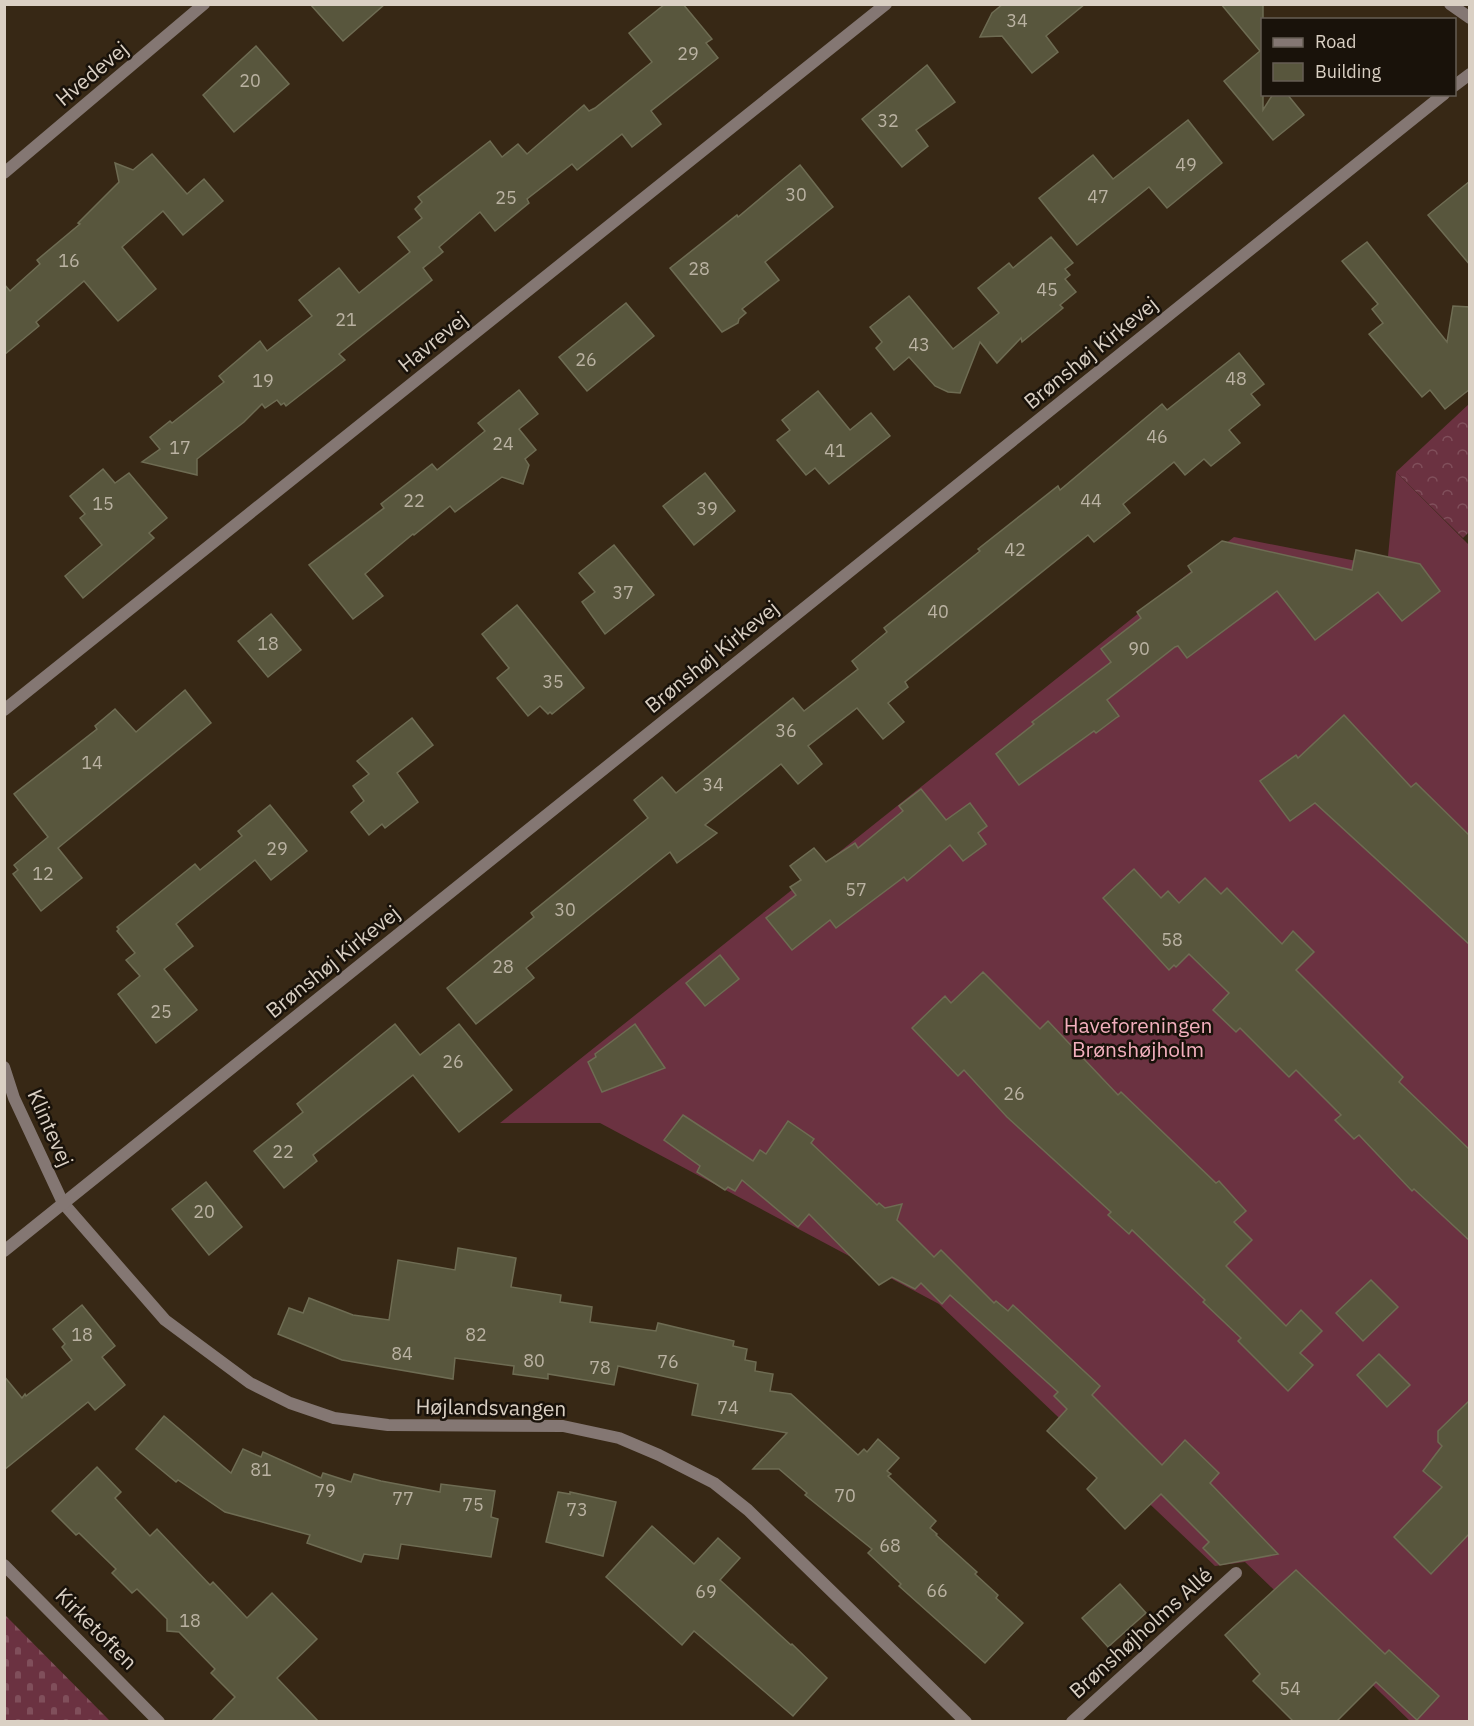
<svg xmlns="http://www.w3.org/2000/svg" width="1474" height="1726" font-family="'IBM Plex Sans',sans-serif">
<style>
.forest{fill:url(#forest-crowns)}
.cemetery{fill:url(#cemetery-stones)}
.garden{fill:#6b3241}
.building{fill:#58563d;stroke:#6e6c53;stroke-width:1.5}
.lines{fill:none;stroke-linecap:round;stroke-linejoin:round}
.street{stroke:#847773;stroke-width:12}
.labels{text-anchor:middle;stroke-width:5;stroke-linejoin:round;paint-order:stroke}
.number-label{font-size:18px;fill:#bab2a2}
.street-label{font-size:21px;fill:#dad0c4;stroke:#19120a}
.park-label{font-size:21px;fill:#f2afbd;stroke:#19120a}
</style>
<defs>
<pattern id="forest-crowns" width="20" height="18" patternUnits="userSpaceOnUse" patternTransform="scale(1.5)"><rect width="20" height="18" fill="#6b3241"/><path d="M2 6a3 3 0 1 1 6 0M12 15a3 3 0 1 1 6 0" fill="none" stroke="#804f5b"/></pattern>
<pattern id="cemetery-stones" width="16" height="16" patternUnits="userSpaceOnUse" patternTransform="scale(1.5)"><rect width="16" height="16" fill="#6b3241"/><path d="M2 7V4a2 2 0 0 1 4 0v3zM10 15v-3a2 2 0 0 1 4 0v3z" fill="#804f5b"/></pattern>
</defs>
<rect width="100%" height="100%" fill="#372815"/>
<polygon class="forest" points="1469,404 1470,531 1463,538 1396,472"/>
<polygon class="cemetery" points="4,1615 5,1615 110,1721 5,1721"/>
<polygon class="garden" points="1396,472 1469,545 1469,1721 1410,1721 1245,1562 1215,1566 939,1304 600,1123 500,1123 1234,537 1387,567"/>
<g class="building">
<polygon points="310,4 385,4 343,41"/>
<polygon points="665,4 683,4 712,39 706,43 718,58 651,111 661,124 632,147 622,134 577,170 572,164 527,199 529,203 495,231 480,212 439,247 443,252 423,268 432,280 339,354 345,360 286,406 284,403 281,405 277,400 265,408 262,404 244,422 197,459 197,475 142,462 160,449 150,437 170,421 172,423 224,382 219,376 260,341 267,351 312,316 299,300 339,268 359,293 410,252 398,237 422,218 415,209 422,202 418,197 490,141 502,157 518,144 527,154 584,105 589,111 595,108 652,62 629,33"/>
<polygon points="1003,4 1085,4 1046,36 1058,52 1032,73 1002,36 980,37 992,13"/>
<polygon points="1221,4 1263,4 1263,110 1273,94 1287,94 1304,115 1273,140 1224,81 1260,51"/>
<polygon points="256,46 289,84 234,132 203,95"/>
<polygon points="927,65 955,102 916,130 928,146 902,167 862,119"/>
<polygon points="1188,120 1222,163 1167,208 1149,187 1077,245 1039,198 1093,155 1113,179"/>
<polygon points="152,154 187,194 204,179 223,201 183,235 163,211 122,247 156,289 118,321 84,281 36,322 39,326 4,355 4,284 10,291 40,264 37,260 80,224 78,223 119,182 115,163 133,170"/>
<polygon points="800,165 833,207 765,262 779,280 742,309 746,313 739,319 738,323 722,332 670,268 737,215 738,217"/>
<polygon points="1470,181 1470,265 1428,215"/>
<polygon points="1051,237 1073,263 1065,269 1070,275 1065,279 1076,292 1060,305 1063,308 1022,342 1021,338 997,363 980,342 960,393 948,392 935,386 909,357 894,370 876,348 882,342 870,327 909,296 953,349 999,313 978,288 1009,263 1013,268"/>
<polygon points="1367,242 1447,342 1453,306 1470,307 1470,389 1445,409 1430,390 1422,397 1369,334 1383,323 1372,309 1378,304 1342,261"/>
<polygon points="626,303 654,336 587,391 559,357"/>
<polygon points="1239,353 1264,384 1251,394 1260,405 1229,430 1240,443 1211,466 1204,459 1185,475 1174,462 1123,504 1130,513 1094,542 1088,535 905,682 908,687 888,703 904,722 883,739 857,708 808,746 822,764 798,784 781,764 705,825 717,833 677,863 670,852 526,968 534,978 476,1024 447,988 534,917 531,913 648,818 634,800 662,777 676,793 793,698 804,711 858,669 852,661 887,632 884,628 980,551 978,549 1058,486 1060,490 1162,404 1167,410"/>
<polygon points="519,390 538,414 519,429 536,450 525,459 529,465 523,484 502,477 455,512 450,506 414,535 413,534 365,574 383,596 353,619 309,565 384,508 381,504 432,464 437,470 485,431 478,423"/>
<polygon points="818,391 850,430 871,413 890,436 829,484 815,468 806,475 777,440 790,430 782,420"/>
<polygon points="103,469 115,483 129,473 167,518 149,533 154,538 83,598 65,576 102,545 80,518 85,514 70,496"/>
<polygon points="705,473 735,511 694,545 663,506"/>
<polygon points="1222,541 1352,570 1356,550 1420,564 1440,591 1402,621 1378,592 1315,640 1277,591 1187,658 1178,646 1175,647 1107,700 1119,716 1116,718 1096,733 1094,731 1019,785 996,754 1034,724 1032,722 1111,662 1101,649 1141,618 1137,612 1192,572 1188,566"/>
<polygon points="614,545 654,595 605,634 582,602 595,592 579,573"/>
<polygon points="517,605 584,688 552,714 550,712 548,714 540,706 528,716 497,678 509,668 482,634"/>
<polygon points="271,614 301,650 268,677 238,641"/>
<polygon points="185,690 211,723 58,848 82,878 41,911 13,874 18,870 14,865 48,837 14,794 97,729 95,726 115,709 136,732"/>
<polygon points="1344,715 1411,787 1416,783 1470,836 1470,945 1315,803 1290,821 1260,781 1296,755 1298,758"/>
<polygon points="412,718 433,745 397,773 418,802 385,828 382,824 369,835 351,812 364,801 353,786 369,774 357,761"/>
<polygon points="921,789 946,820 970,803 987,826 978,833 986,844 963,861 950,845 907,881 904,877 836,928 830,920 792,950 766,918 796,895 790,887 801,880 790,866 814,848 826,862 855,843 858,848 903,811 899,806"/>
<polygon points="270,805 307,851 271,880 255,860 176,924 193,946 164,969 197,1010 156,1043 118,994 140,976 126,960 135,953 117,931 119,929 117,927 195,864 200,870 242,836 238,831"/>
<polygon points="1134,869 1161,898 1168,891 1179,903 1205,878 1221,894 1227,888 1282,944 1293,931 1314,952 1296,970 1403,1077 1399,1082 1470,1150 1470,1241 1414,1189 1412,1191 1359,1135 1354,1139 1335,1120 1341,1115 1296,1070 1289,1077 1240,1028 1236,1032 1213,1010 1229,993 1189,954 1176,967 1174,965 1169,970 1103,898"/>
<polygon points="720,955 739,979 705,1006 686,983"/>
<polygon points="983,972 1040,1029 1048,1021 1118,1095 1121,1092 1216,1183 1219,1181 1246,1211 1234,1222 1252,1240 1226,1266 1286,1326 1301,1310 1322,1331 1300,1353 1313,1365 1288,1391 1238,1341 1241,1338 1203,1302 1205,1300 1132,1230 1129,1234 1108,1215 1111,1212 1007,1117 964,1070 958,1076 912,1028 945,996 951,1003"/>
<polygon points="395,1024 420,1055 459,1024 512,1090 459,1132 413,1075 313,1155 317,1161 284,1188 254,1151 303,1112 297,1104"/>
<polygon points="635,1024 665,1068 602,1092 588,1062 596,1057 595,1054"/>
<polygon points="683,1115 753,1161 760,1150 766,1154 788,1121 814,1139 811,1143 877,1205 879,1203 885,1208 902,1204 897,1220 934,1257 941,1250 994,1303 996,1301 1008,1311 1013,1305 1100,1386 1092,1395 1162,1465 1185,1440 1219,1473 1210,1483 1278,1554 1220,1565 1203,1548 1209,1542 1161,1494 1125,1529 1087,1489 1097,1478 1047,1431 1067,1409 1054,1396 1058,1392 950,1295 942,1304 921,1283 915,1289 892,1277 879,1285 809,1214 798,1227 742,1180 735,1191 728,1187 725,1190 697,1172 700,1166 664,1140"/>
<polygon points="206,1182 242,1227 209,1255 172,1209"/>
<polygon points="458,1248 516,1258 511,1287 561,1295 560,1302 592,1307 590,1322 656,1331 658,1323 734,1341 733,1346 747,1349 745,1360 756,1362 755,1371 773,1374 770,1391 791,1394 858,1455 864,1449 867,1452 878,1439 899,1458 887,1471 891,1474 888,1476 936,1521 930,1528 937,1534 936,1535 977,1572 975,1574 998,1595 996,1598 1023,1623 985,1663 899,1586 901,1584 868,1553 872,1549 805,1495 807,1493 779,1469 753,1469 787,1433 692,1415 698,1384 618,1366 614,1385 548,1374 548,1379 513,1374 514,1366 455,1358 453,1379 342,1360 278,1334 289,1308 303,1313 309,1298 353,1315 389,1320 398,1260 455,1270"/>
<polygon points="1371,1280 1398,1307 1363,1341 1336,1313"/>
<polygon points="82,1305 115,1346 102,1357 125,1385 95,1410 88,1402 4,1470 4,1376 22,1398 25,1394 26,1396 72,1360 62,1347 65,1344 53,1329"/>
<polygon points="1379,1354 1410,1385 1387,1407 1357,1375"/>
<polygon points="1470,1400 1470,1533 1431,1574 1394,1537 1442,1487 1423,1471 1442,1446 1438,1442 1438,1431"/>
<polygon points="164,1416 231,1473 243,1449 261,1457 263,1452 321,1478 323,1473 351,1482 354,1474 381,1481 440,1492 441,1484 495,1491 491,1517 498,1519 491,1557 401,1544 398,1559 364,1554 361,1562 307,1543 310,1535 225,1512 178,1480 176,1482 136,1449"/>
<polygon points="97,1467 121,1492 115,1498 150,1536 157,1529 210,1585 213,1582 247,1618 272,1593 317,1639 277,1678 319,1722 211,1722 235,1697 211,1673 215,1669 179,1632 167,1631 167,1619 137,1589 132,1593 112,1573 116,1569 79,1533 76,1535 52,1511"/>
<polygon points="558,1492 570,1494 570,1492 616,1502 603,1556 546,1542"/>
<polygon points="652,1526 694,1564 718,1538 740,1558 720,1580 791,1645 792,1644 827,1678 793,1716 694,1631 682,1645 606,1577"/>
<polygon points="1296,1570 1385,1654 1389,1650 1439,1696 1417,1720 1376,1682 1336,1722 1294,1722 1253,1681 1260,1674 1225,1635"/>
<polygon points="1120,1584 1146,1613 1108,1647 1082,1618"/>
</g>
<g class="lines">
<g class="street">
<polyline points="1450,4 1470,18"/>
<polyline points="1454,86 1470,74"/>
<polyline points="4,173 204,4"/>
<polyline points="4,710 886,4"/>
<polyline points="4,1067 14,1098 63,1203 165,1320 250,1383 290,1403 334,1418 388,1425 563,1426 619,1438 659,1455 714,1483 748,1510 966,1722"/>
<polyline points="4,1251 1444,94"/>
<polyline points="4,1565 159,1722"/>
<polyline points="1072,1722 1236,1573"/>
</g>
</g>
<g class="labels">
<g class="number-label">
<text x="1017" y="27">34</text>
<text x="688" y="60">29</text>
<text x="250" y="87">20</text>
<text x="888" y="127">32</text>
<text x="1186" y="171">49</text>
<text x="796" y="201">30</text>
<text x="1098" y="203">47</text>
<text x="506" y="204">25</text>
<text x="69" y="267">16</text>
<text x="699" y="275">28</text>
<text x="1047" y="296">45</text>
<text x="346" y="326">21</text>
<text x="919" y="351">43</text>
<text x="586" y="366">26</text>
<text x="1236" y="385">48</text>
<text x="263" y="387">19</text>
<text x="1157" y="443">46</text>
<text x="503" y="450">24</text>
<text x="180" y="454">17</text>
<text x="835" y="457">41</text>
<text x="414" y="507">22</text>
<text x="1091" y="507">44</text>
<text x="103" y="510">15</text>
<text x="707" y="515">39</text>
<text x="1015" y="556">42</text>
<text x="623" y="599">37</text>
<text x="938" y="618">40</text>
<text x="268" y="650">18</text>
<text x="1139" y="655">90</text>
<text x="553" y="688">35</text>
<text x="786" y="737">36</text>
<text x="92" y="769">14</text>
<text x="713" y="791">34</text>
<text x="277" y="855">29</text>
<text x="43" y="880">12</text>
<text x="856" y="896">57</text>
<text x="565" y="916">30</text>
<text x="1172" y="946">58</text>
<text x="503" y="973">28</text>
<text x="161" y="1018">25</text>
<text x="453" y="1068">26</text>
<text x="1014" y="1100">26</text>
<text x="283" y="1158">22</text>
<text x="204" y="1218">20</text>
<text x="82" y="1341">18</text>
<text x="476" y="1341">82</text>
<text x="402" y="1360">84</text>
<text x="534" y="1367">80</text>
<text x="668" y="1368">76</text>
<text x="600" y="1374">78</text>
<text x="728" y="1414">74</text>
<text x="261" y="1476">81</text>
<text x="325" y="1497">79</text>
<text x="845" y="1502">70</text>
<text x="403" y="1505">77</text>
<text x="473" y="1511">75</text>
<text x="577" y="1516">73</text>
<text x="890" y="1552">68</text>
<text x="937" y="1597">66</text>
<text x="706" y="1598">69</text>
<text x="190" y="1627">18</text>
<text x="1290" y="1695">54</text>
</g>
<g class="street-label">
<text transform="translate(92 74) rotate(-40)" y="7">Hvedevej</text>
<text transform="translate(433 342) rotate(-39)" y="7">Havrevej</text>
<text transform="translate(1091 353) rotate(-39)" y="7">Brønshøj Kirkevej</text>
<text transform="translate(712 657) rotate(-39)" y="7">Brønshøj Kirkevej</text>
<text transform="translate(333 962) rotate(-39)" y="7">Brønshøj Kirkevej</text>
<text transform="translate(50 1128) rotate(66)" y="7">Klintevej</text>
<text transform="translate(491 1408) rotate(1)" y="7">Højlandsvangen</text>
<text transform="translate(96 1629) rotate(45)" y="7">Kirketoften</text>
<text transform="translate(1141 1633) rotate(-42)" y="7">Brønshøjholms Allé</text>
</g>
<g class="park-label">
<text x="1138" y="1033">Haveforeningen<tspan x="1138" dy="24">Brønshøjholm</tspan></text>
</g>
</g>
<rect width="1474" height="1726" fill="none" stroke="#dad0c4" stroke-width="12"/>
<rect x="1261" y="18" width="195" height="78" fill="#19120a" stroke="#665e54" stroke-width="1.5"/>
<rect x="1273" y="38" width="30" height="9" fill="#847773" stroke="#665e54" stroke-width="1.5"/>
<text x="1315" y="48" font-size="18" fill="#dad0c4">Road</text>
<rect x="1273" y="63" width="30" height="18" fill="#58563d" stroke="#665e54" stroke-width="1.5"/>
<text x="1315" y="78" font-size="18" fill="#dad0c4">Building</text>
</svg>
